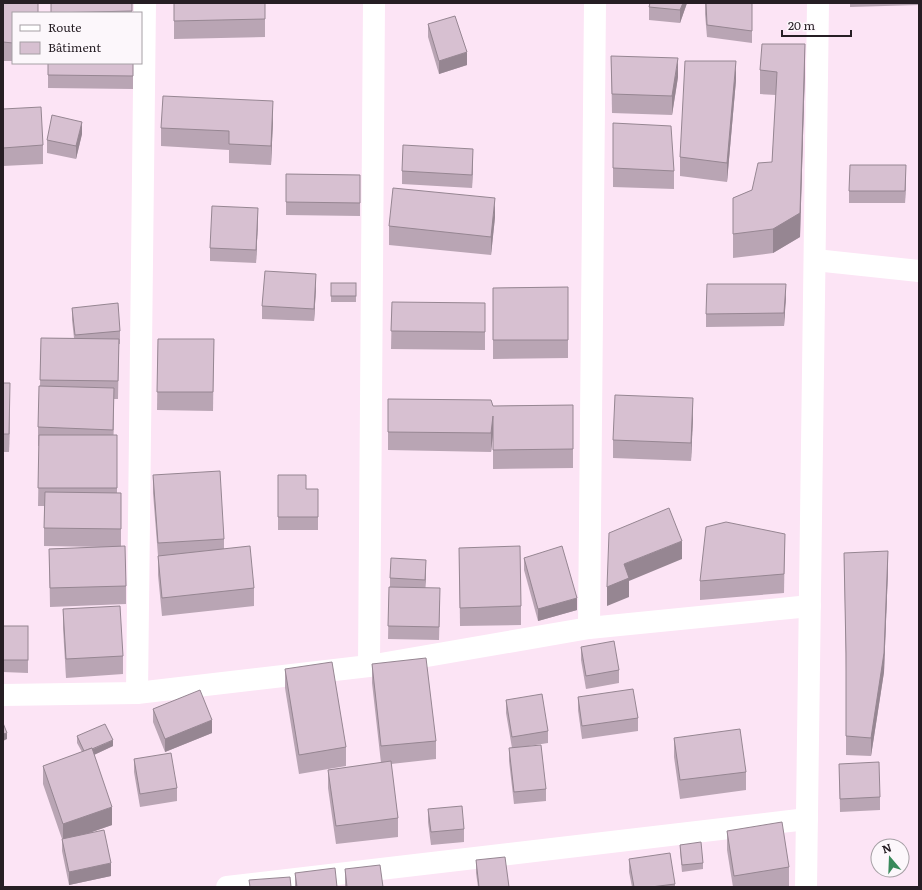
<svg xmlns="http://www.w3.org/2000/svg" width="922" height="890" font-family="Literata,serif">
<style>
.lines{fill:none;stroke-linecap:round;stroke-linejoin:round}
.minor{stroke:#fff;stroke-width:22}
.wall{fill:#b9a5b4}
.shaded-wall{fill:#968692}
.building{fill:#d7c0d1;stroke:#968692}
</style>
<rect width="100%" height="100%" fill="#fce4f5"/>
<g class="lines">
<g class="minor">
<polyline points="815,260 919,271"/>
<polyline points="589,628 595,3"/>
<polyline points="369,666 374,3"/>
<polyline points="137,693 145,3"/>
<polyline points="3,695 137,693 369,666 589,628 810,606"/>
<polyline points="227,887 807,819"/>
<polyline points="806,887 818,3"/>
</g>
</g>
<g class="wall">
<polygon points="3,3 38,3 38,13 13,13 13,61 3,61"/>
<rect x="51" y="3" width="81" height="10"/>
<polygon points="174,3 265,3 265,37 174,39"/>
<polygon points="650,3 687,3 680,23 649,20 649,7"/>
<polygon points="705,3 752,3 752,43 707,37 705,14"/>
<polygon points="850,3 919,3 919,5 850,7"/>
<polygon points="428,24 467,65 439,74 428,37"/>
<polygon points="611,56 678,77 672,115 612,113"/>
<polygon points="48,63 133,63 133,89 48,88"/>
<polygon points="805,68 800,237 773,253 733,258 733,198 752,190 772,162 776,95 760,94 760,70"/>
<polygon points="736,80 727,182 680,176 680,157"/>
<polygon points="3,109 43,145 43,164 3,166"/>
<polygon points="273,120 271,165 229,163 229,150 161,146 161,128"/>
<polygon points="613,123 674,171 674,189 613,187"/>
<polygon points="82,134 76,159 47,153 47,140"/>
<polygon points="473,162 472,188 402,184 402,171"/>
<polygon points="286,174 360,175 360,216 286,215"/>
<polygon points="906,177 905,203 849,203 849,191"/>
<polygon points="495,217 491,255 389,245 389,226"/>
<polygon points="258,220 256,263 210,261 210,248"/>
<rect x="331" y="283" width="25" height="19"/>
<polygon points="316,287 314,321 262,319 262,306"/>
<polygon points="568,287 568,358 493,359 493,288"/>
<polygon points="786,296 784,326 706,327 706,314"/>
<polygon points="392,302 485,322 485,350 391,349"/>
<polygon points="72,308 120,331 120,344 119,344 118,399 114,399 113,435 117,435 117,493 121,512 121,546 126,586 126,604 50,607 49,549 105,547 44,546 44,506 38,506 39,446 38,446 38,427 40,386 41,338 74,338 72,320"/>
<polygon points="158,339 214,339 213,411 157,410"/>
<polygon points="3,383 10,401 9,452 3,452"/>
<polygon points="388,399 493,406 573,405 573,468 493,469 493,434 491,452 388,450"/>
<polygon points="693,417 691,461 613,458 613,440"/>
<polygon points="153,475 224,539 224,549 254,588 254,606 162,616 158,575 158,556 153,493"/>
<polygon points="278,475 306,489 318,489 318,530 278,530"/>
<polygon points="785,534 784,593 700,600 700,581"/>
<polygon points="459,548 521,606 521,625 460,626"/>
<polygon points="844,553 888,570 884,672 871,756 846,755 846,672"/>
<polygon points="524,558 577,610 538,621 524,570"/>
<polygon points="426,573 425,588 440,601 439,640 388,639 389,587 390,587 390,578"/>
<polygon points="63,609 123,656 123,674 66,678 63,628"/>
<polygon points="3,626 28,639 28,673 3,672"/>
<polygon points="581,647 619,670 619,683 586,689 581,660"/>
<polygon points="372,664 436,741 436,759 391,764 398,818 398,837 336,844 328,788 328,770 381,763 372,683"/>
<polygon points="285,669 346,747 346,766 299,774 285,688"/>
<polygon points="578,697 638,718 638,731 582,739 578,710"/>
<polygon points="506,700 548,731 548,743 529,746 546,789 546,801 514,804 509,761 509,748 512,748 506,713"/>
<polygon points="153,709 212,733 165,752 153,722"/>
<polygon points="77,736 113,746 94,755 112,825 92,832 111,876 69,885 62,851 62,839 43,784 43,766 82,752 77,743"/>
<polygon points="674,738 746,772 746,790 680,799 674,757"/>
<polygon points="134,759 177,788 177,801 140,807 134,772"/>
<polygon points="839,764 880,797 880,810 840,812"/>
<polygon points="428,809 464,829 464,842 431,845 428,822"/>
<polygon points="727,831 789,867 789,886 783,887 733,887 727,850"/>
<polygon points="680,845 703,863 703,869 682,872 680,851"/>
<polygon points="629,859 675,884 675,887 632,887 629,872"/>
<polygon points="476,860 509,887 478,887 476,873"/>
<polygon points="345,869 383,887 345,887"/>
<polygon points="295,873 337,887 295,887"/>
</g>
<g class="shaded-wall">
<polygon points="683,3 687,3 680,23 680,10"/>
<polygon points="805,44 805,68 800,237 773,253 773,229"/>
<polygon points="467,52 467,65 439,74 439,61"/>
<polygon points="678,58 678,77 672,115 672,96"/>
<polygon points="736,61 736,80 727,182 727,163"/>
<polygon points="273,101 273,120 271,165 271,146"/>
<polygon points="82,122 82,134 76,159 76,146"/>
<polygon points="473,149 473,162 472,188 472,175"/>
<polygon points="906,165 906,177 905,203 905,191"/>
<polygon points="495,198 495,217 491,255 491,237"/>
<polygon points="258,208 258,220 256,263 256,250"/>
<polygon points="316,274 316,287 314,321 314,309"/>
<polygon points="786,284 786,296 784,326 784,313"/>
<polygon points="10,383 10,401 9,452 9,434"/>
<polygon points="114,388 114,407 113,449 113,430"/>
<polygon points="693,398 693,417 691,461 691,443"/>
<polygon points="493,416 493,434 491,452 491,433"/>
<polygon points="682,541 682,559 629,581 629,597 607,606 607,587 624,564"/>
<polygon points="888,551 888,570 884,672 871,756 871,738"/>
<polygon points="426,560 426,573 425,593 425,580"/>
<polygon points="577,598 577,610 538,621 538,609"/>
<polygon points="212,720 212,733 165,752 165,739"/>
<polygon points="7,733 7,739 3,741 3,734"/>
<polygon points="113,740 113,746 85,759 85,753"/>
<polygon points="112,807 112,825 63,842 63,824"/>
<polygon points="111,863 111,876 69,885 69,872"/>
</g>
<g class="building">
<polygon points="3,3 38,3 38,13 13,13 13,43 3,42"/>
<polygon points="51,3 132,3 132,11 51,13"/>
<polygon points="174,3 265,3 265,19 174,21"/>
<polygon points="650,3 683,3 680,10 649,7"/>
<polygon points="706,3 752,3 752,31 707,25"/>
<polygon points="455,16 467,52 439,61 428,24"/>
<polygon points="762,44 805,44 800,213 773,229 733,234 733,198 752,190 758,163 772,162 777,72 760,70"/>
<polygon points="611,56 678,58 672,96 612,94"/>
<polygon points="685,61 736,61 727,163 680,157"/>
<polygon points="48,63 133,63 133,76 48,75"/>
<polygon points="163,96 273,101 271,146 229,144 229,131 161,128"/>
<polygon points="41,107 43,145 3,148 3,109"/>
<polygon points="52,115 82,122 76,146 47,140"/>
<polygon points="613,123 671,126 674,171 613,168"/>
<polygon points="403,145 473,149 472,175 402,171"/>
<polygon points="850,165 906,165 905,191 849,191"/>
<polygon points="286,174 360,175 360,203 286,202"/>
<polygon points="393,188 495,198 491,237 389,226"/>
<polygon points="212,206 258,208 256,250 210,248"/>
<polygon points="265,271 316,274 314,309 262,306"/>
<rect x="331" y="283" width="25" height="13"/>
<polygon points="707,284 786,284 784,313 706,314"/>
<polygon points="568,287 568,340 493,340 493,288"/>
<polygon points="392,302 485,303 485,332 391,331"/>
<polygon points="118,303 120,331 75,335 72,308"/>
<polygon points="41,338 119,339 118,381 40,380"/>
<polygon points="158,339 214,339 213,392 157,392"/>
<polygon points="3,383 10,383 9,434 3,434"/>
<polygon points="39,386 114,388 113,430 38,427"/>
<polygon points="615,395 693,398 691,443 613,440"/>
<polygon points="388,399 491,400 493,406 573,405 573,449 493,450 493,416 491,433 388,432"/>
<polygon points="39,435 117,435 117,488 38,488"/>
<polygon points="220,471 224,539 158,543 153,475"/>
<polygon points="278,475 306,475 306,489 318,489 318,517 278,517"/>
<polygon points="45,492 121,493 121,529 44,528"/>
<polygon points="669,508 682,541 624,564 629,578 607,587 609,533"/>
<polygon points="726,522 785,534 784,574 700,581 706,527"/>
<polygon points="125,546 126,586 50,588 49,549"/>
<polygon points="250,546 254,588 162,598 158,556"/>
<polygon points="520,546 521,606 460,608 459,548"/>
<polygon points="562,546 577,598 538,609 524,558"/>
<polygon points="888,551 884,653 871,738 846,736 846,653 844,553"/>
<polygon points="391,558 426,560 425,580 390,578"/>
<polygon points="389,587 440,588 439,627 388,626"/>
<polygon points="120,606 123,656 66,659 63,609"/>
<rect x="3" y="626" width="25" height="34"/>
<polygon points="614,641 619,670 586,676 581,647"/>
<polygon points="426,658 436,741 381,746 372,664"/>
<polygon points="332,662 346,747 299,755 285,669"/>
<polygon points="633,689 638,718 582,726 578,697"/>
<polygon points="200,690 212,720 165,739 153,709"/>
<polygon points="542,694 548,731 512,737 506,700"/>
<polygon points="3,723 7,733 3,734"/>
<polygon points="105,724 113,740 92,749 92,748 84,751 77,736"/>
<polygon points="740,729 746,772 680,780 674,738"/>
<polygon points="541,745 546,789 514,792 509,748"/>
<polygon points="92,748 112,807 63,824 43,766"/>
<polygon points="171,753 177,788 140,794 134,759"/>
<polygon points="391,761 398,818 336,826 328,770"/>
<polygon points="879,762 880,797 840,799 839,764"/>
<polygon points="462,806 464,829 431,832 428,809"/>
<polygon points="782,822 789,867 734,876 727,831"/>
<polygon points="104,830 111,863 69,872 62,839"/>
<polygon points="701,842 703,863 682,865 680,845"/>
<polygon points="670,853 675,884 651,887 634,887 629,859"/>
<polygon points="505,857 509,887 479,887 476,860"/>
<polygon points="380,865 383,887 347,887 345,869"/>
<polygon points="335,868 337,887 297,887 295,873"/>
<polygon points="290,877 291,887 250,887 249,880"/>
</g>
<rect width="922" height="890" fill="none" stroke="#261e24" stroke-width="8"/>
<rect x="12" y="12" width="130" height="52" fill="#fcf7fb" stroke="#a6a0a5"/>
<rect x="20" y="25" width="20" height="6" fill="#ffffff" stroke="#a6a0a5"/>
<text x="48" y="32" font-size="12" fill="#261e24">Route</text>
<rect x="20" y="42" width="20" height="12" fill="#d7c0d1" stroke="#a6a0a5"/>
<text x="48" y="52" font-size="12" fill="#261e24">Bâtiment</text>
<g transform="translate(890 858) rotate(341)"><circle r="19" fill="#fcf7fb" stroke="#a6a0a5"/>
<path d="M0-3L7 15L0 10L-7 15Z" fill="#398a5b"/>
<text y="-6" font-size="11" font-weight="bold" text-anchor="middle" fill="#261e24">N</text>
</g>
<path d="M782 30v6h69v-6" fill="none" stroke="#261e24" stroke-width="2"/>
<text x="788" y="30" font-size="12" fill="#261e24" stroke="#fcf7fb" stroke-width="3" paint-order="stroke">20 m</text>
</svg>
